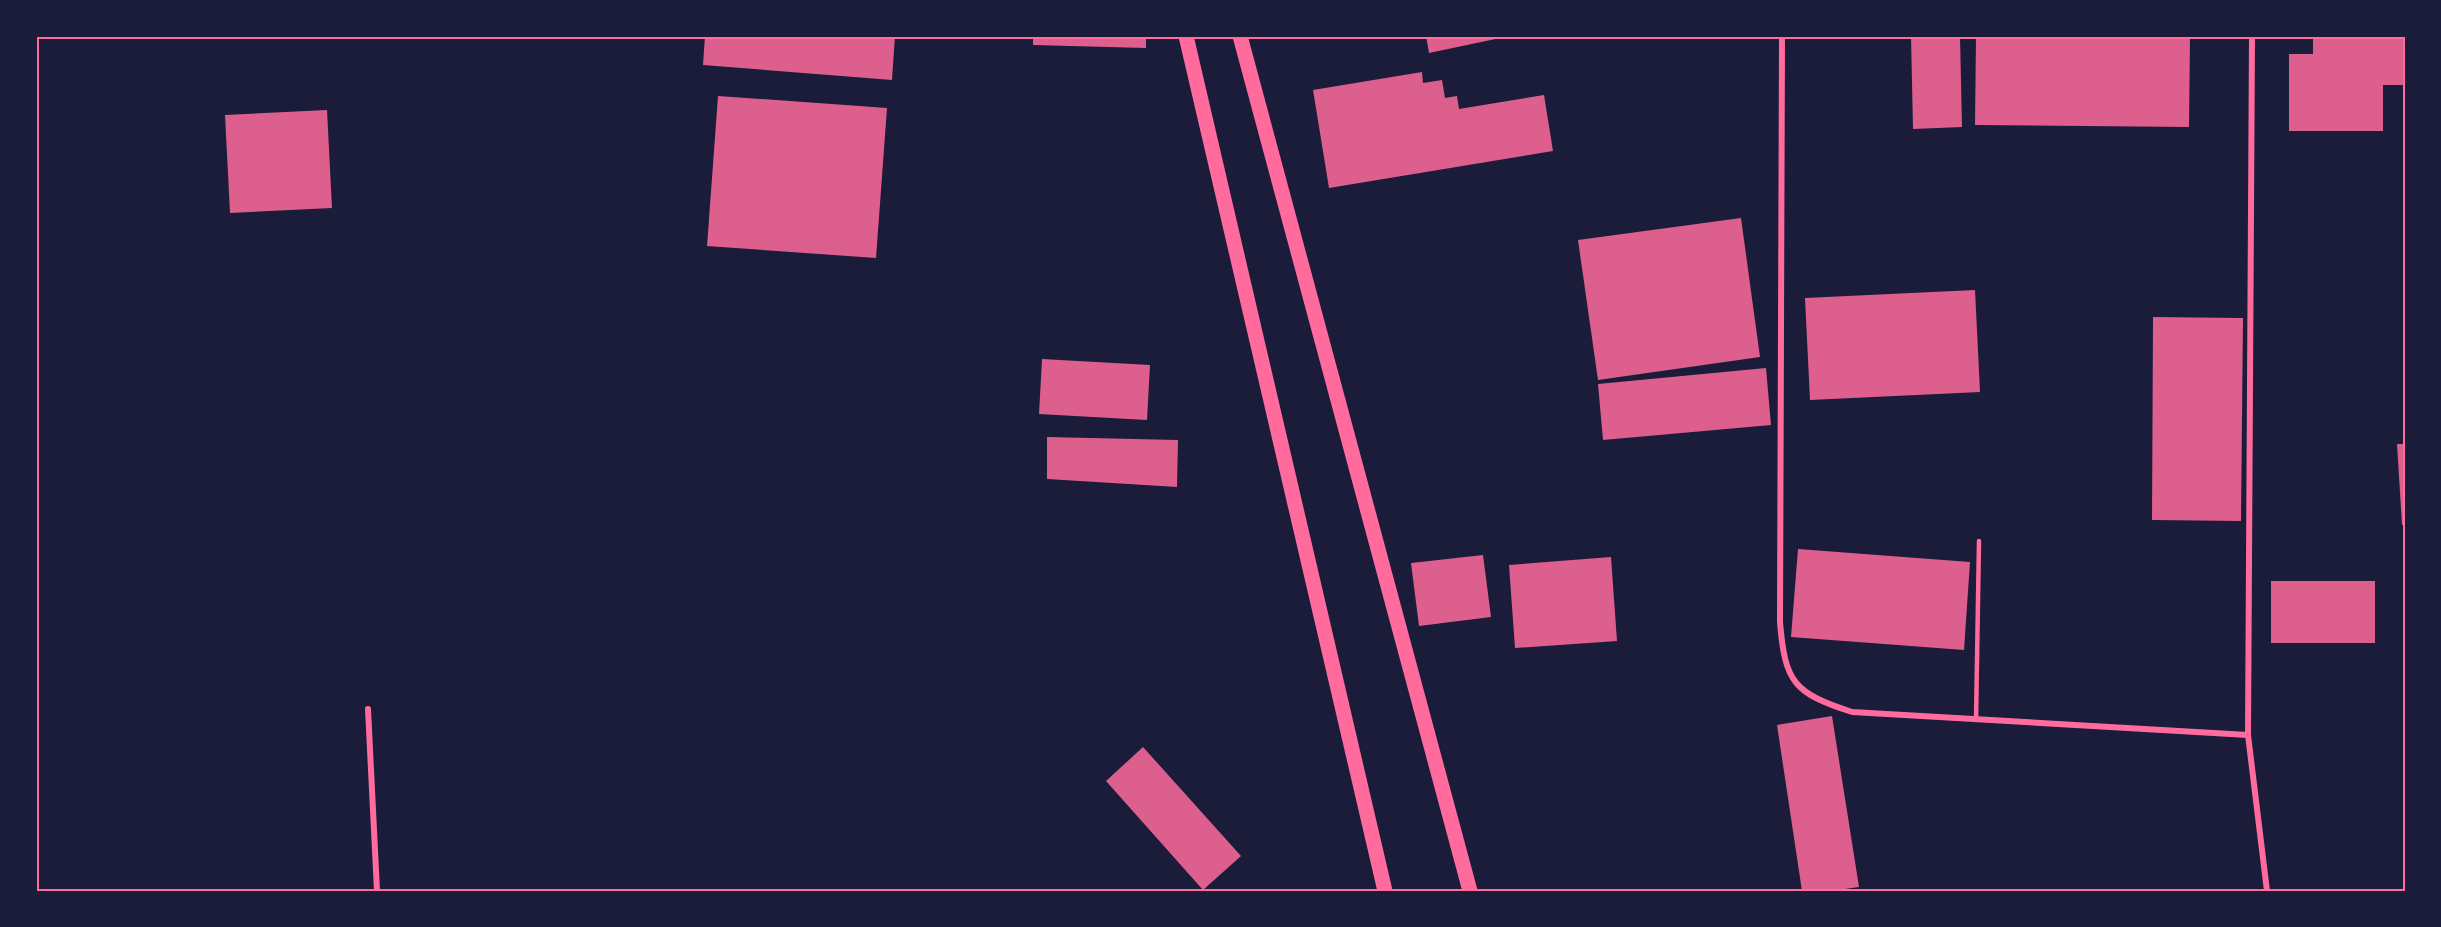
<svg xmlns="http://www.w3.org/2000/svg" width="2441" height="927" font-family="'Space Grotesk',sans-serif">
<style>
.building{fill:#dd5f8e}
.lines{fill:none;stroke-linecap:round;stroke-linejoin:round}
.service{stroke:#ff6b9d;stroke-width:4.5}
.minor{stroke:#ff6b9d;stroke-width:6}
.primary{stroke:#ff6b9d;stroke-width:15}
.neatline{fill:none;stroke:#ff6b9d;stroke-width:2}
</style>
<rect width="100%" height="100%" fill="#1b1b3a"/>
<path class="building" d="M 705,36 L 895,36 L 892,80 L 703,65 Z
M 1033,36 L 1146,36 L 1146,48 L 1033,45 Z
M 1426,36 L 1505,36 L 1505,37 L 1429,53 Z
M 1911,36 L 1960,36 L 1962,127 L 1913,129 Z
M 1976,36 L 2190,36 L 2189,127 L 1975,125 Z
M 2313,36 L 2403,36 L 2403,85 L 2383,85 L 2383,131 L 2289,131 L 2289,54 L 2313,54 Z
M 1422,72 L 1423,83 L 1442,80 L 1445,98 L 1457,96 L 1459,109 L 1544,95 L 1553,151 L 1329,188 L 1313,90 Z
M 718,96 L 887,108 L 876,258 L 707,246 Z
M 327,110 L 332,208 L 230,213 L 225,115 Z
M 1741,218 L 1760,357 L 1598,380 L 1578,240 Z
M 1975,290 L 1980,392 L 1810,400 L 1805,298 Z
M 2153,317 L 2243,318 L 2241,521 L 2152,520 Z
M 1042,359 L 1150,365 L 1147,420 L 1039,414 Z
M 1766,368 L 1771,425 L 1603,440 L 1598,384 Z
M 1047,437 L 1178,440 L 1177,487 L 1047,479 Z
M 2397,444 L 2405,444 L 2405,524 L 2402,525 Z
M 1798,549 L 1970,562 L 1964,650 L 1791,637 Z
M 1483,555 L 1491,617 L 1419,626 L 1411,563 Z
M 1611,557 L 1617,641 L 1515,648 L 1509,565 Z
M 2271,581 L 2375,581 L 2375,643 L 2271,643 Z
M 1832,716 L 1859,887 L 1831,891 L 1802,891 L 1777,725 Z
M 1143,747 L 1241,856 L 1203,890 L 1106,781 Z"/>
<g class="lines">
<path class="service" d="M 1976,720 L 1979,541"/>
<path class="minor" d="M 1782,36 L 1780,622 C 1785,683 1794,693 1852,712 L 2248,735 L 2267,891
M 368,709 L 377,891
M 2248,735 L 2252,36"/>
<path class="primary" d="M 1186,36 L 1385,891
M 1240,36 L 1470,891"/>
</g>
<rect width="2441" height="927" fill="none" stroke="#1b1b3a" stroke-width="75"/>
<rect x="38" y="38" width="2366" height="852" class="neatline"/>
</svg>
